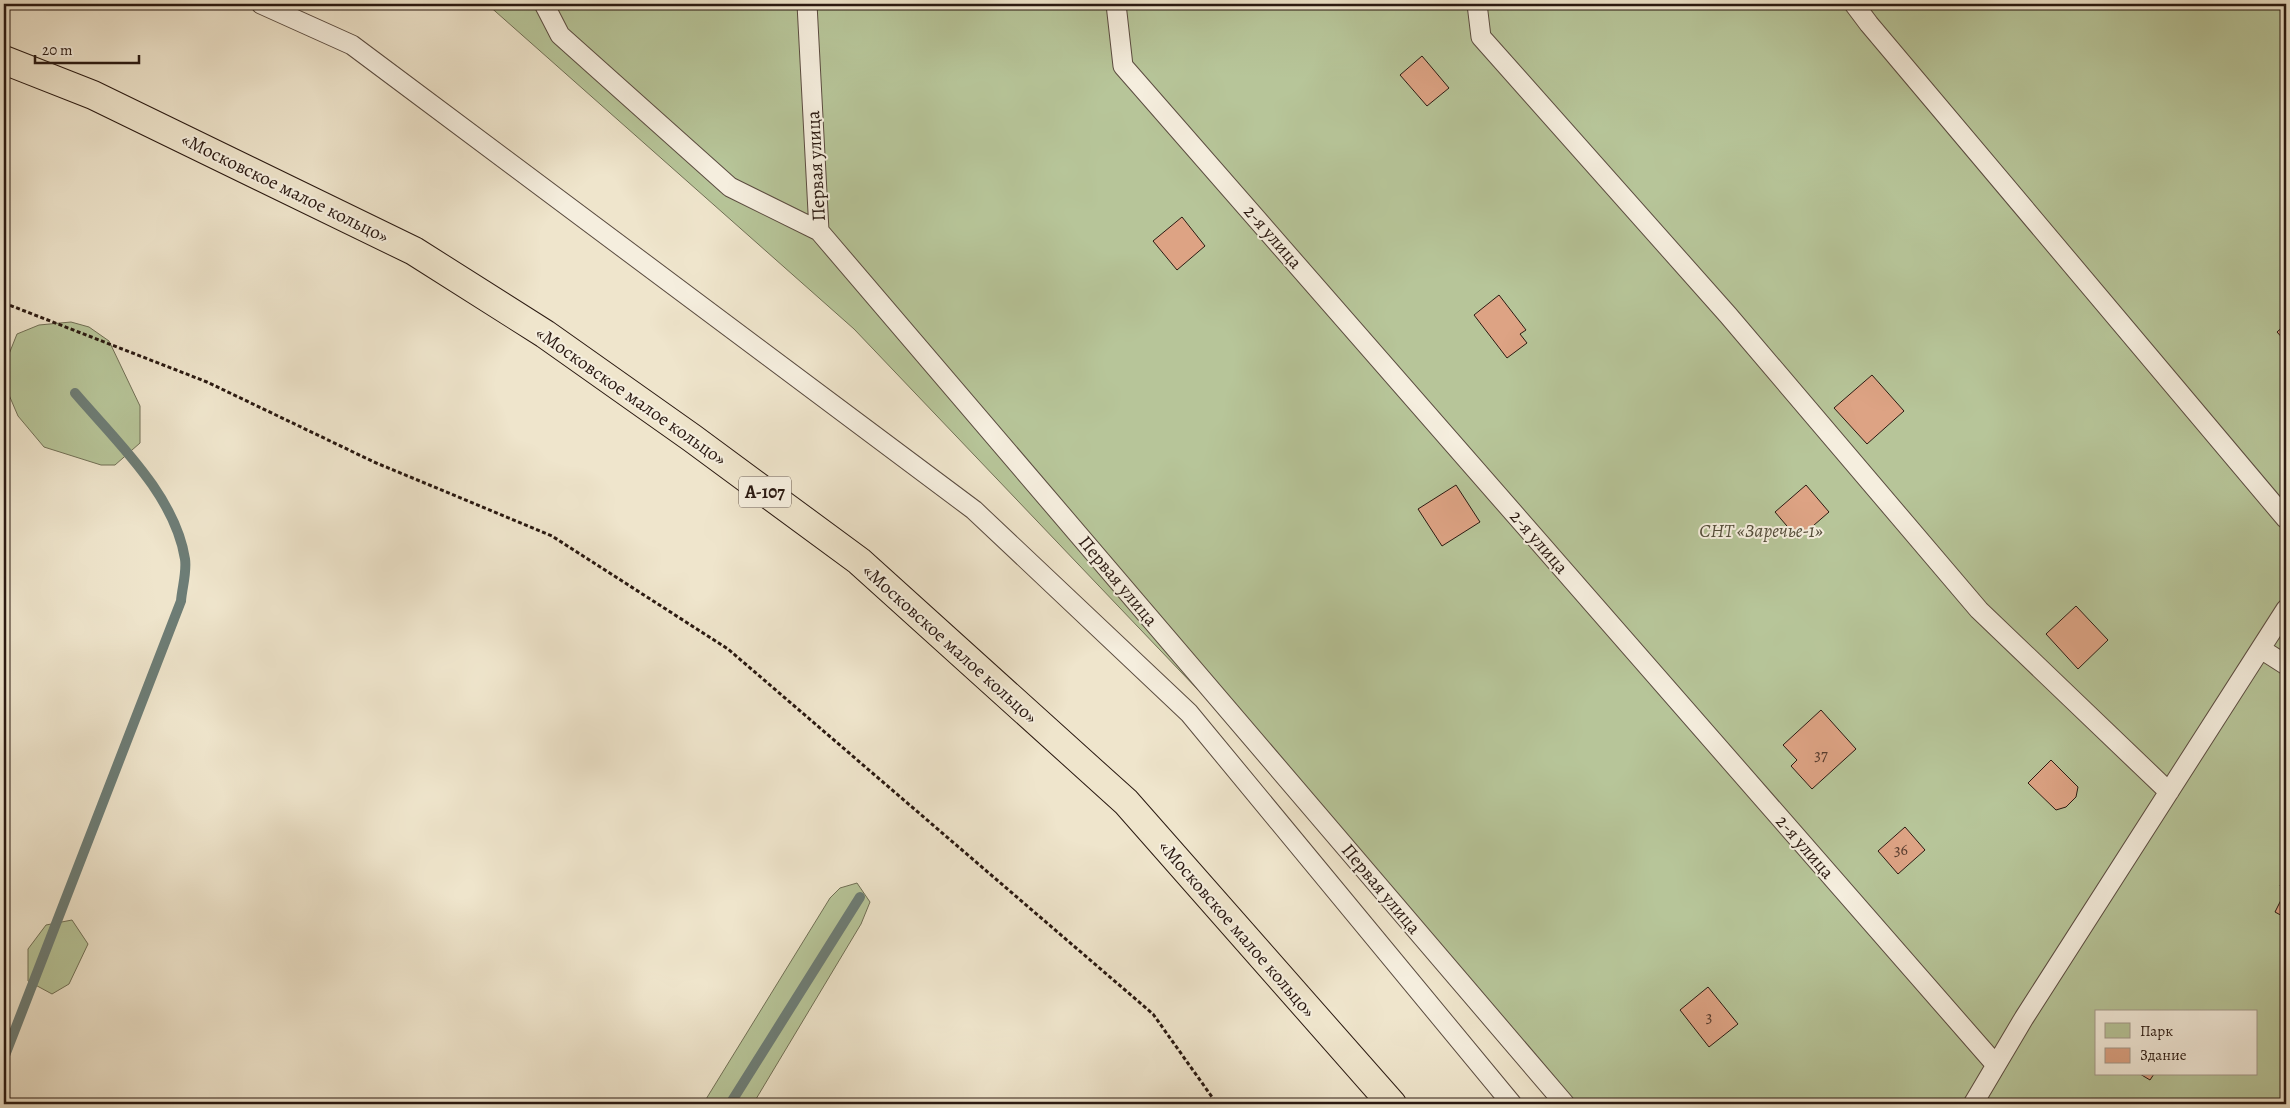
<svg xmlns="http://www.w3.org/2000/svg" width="2290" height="1108" font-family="Alegreya,serif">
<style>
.green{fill:#b7c599;stroke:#706f55;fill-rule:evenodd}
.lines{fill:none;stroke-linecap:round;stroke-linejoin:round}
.stream{stroke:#6d7d76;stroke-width:10}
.building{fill:#dda384;stroke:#2a1911}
.lane-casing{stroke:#5b4c40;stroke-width:21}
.highway-casing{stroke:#2a1911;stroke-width:30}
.path{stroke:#2a1911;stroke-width:3;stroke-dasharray:4 2.5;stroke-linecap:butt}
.lane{stroke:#f5eede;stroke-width:19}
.highway{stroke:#efe5cc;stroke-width:28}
.labels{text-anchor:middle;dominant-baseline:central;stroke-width:4;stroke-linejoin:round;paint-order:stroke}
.number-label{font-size:16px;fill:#573c2e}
.shield{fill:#f5eede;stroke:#67594e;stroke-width:1}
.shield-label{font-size:18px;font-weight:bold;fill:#2a1911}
.street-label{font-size:19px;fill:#2a1911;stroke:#f5eede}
.park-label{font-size:19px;font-style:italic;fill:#544d3a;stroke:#f5eede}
</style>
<rect width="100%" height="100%" fill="#efe5cc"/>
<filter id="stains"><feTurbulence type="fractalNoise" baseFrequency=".004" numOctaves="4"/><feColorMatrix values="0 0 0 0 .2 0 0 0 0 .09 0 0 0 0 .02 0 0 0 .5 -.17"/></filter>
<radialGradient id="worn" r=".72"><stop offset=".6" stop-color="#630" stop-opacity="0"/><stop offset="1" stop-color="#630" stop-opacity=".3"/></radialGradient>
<path class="green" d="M 487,4 L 2286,4 L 2286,1104 L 1561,1104 L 1262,757 L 854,329 ZM 2096,1012 L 2256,1012 L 2256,1074 L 2096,1074 Z
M 71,322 L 89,327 L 109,341 L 140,406 L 140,443 L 115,465 L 101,465 L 44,447 L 18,416 L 9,395 L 9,354 L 17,334 L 39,325 Z
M 857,883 L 870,902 L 861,924 L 753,1104 L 703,1104 L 830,898 L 840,888 Z
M 72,920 L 88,944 L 69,984 L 52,994 L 28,981 L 28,949 L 46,925 Z"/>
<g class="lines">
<path class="stream" d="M 4,1058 L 181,601 C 182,588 187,572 185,559 C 175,495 116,441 75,393
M 730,1104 L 860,897"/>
</g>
<path class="building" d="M 1422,56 L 1449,88 L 1427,106 L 1400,75 Z
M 1182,217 L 1205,246 L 1177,270 L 1153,241 Z
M 1499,295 L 1526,330 L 1520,334 L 1527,343 L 1507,358 L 1474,315 Z
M 2286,324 L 2286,342 L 2277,332 Z
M 1872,375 L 1904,411 L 1867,444 L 1834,408 Z
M 1456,485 L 1480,522 L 1442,546 L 1418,509 Z
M 1806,485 L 1829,512 L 1798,539 L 1775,512 Z
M 2076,606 L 2108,640 L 2078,669 L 2046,634 Z
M 1821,710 L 1856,749 L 1812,789 L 1791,766 L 1797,760 L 1783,745 Z
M 2051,760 L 2078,787 L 2076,797 L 2066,807 L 2056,810 L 2028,783 Z
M 1905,827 L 1925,850 L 1898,874 L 1878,851 Z
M 2286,875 L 2286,918 L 2275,912 L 2286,890 L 2280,886 Z
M 1708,987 L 1738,1024 L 1709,1047 L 1680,1010 Z
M 2140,1074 L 2154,1074 L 2150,1080 Z"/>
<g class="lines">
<defs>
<path id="lane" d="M 261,4 L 352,45 L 974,510 L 1189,713 L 1512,1104
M 544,4 L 560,35 L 730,187 L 819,231
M 807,4 L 819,231 L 1565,1104
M 1116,4 L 1123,66 L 1996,1065
M 1477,4 L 1481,37 L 1728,315 L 1979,610 L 2169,792
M 1854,4 L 1869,24 L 2286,519
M 2261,649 L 2286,665
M 1973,1104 L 2024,1018 L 2286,609"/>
<path id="highway" d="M 4,60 L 93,95 L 414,251 L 545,334 L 692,438 L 859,561 L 1126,802 L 1392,1104"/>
</defs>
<use href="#lane" class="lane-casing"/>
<use href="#highway" class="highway-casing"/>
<path class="path" d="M 4,303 L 207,382 L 374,462 L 552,536 L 728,649 L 1153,1014 L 1217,1104"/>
<use href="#lane" class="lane"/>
<use href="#highway" class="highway"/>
</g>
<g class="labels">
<g class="number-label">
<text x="1821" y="755">37</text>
<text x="1901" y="850">36</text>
<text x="1709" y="1017">3</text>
</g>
<rect class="shield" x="739" y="476.5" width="52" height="31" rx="4"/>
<g class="shield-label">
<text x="765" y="492">А-107</text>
</g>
<g class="street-label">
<text transform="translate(816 166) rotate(-93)">Первая улица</text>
<text transform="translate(285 188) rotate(26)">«Московское малое кольцо»</text>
<text transform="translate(1273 237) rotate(49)">2-я улица</text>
<text transform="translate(631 396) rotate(35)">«Московское малое кольцо»</text>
<text transform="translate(1539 542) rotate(49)">2-я улица</text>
<text transform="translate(1118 581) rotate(50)">Первая улица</text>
<text transform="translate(950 644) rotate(42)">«Московское малое кольцо»</text>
<text transform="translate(1805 847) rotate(49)">2-я улица</text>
<text transform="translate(1381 889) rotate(50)">Первая улица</text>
<text transform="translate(1237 929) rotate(49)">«Московское малое кольцо»</text>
</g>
<g class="park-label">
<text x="1761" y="531">СНТ «Заречье-1»</text>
</g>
</g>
<rect width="2290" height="1108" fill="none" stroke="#efe5cc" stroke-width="20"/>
<rect x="5" y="5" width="2280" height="1098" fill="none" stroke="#2a1911" stroke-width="2.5"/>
<rect x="10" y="10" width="2270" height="1088" fill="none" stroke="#2a1911"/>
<rect x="2095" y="1010" width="162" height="65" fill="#f5eede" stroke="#a4998c"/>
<rect x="2105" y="1023" width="25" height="15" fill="#b7c599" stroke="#a4998c"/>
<text x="2140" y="1036" font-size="15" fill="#2a1911">Парк</text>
<rect x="2105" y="1048" width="25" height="15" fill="#dda384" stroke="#a4998c"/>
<text x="2140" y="1060" font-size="15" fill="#2a1911">Здание</text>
<path d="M35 55v8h104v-8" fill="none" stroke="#2a1911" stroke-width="2.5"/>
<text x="42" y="55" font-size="15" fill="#2a1911" stroke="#f5eede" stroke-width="4" paint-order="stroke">20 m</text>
<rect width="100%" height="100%" filter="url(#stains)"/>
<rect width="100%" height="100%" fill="url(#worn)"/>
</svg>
